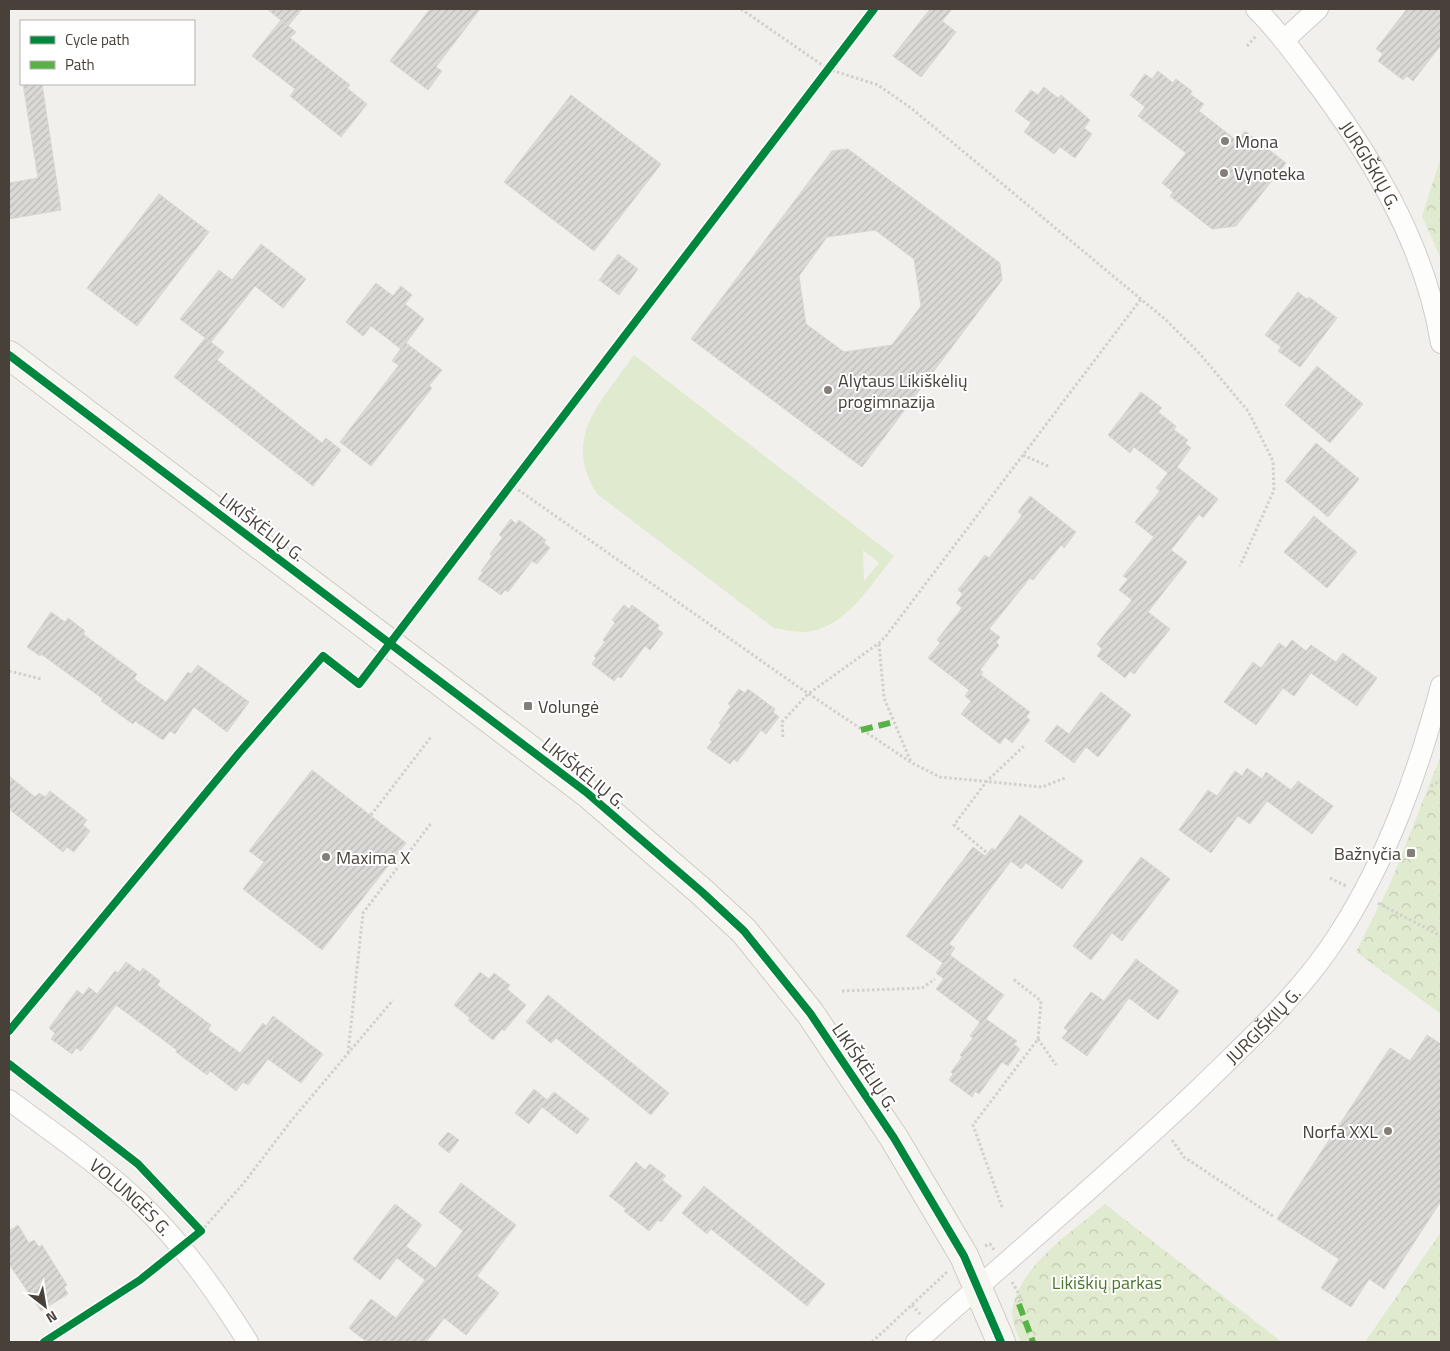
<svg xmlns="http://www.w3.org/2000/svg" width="1450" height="1351" font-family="'Titillium Web',sans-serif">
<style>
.forest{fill:url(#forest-crowns)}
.pitch{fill:#e0eace;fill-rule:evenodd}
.building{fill:url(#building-hatch);stroke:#dad7d2;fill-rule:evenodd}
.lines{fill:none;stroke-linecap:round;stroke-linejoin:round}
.street-casing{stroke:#d0ceca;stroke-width:22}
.secondary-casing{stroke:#d0cdc4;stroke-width:30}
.path{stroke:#d2d0cb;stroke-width:3;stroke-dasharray:2.5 2.5;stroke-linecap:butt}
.street{stroke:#fdfdfc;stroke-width:20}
.secondary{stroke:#f6f5f0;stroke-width:28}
.quiet{stroke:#57b346;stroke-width:6;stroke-dasharray:12 6;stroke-linecap:butt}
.cycleway-casing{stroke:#fff;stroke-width:11}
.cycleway{stroke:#00873e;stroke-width:8}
.poi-dot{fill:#847e78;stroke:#fff;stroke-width:2}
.labels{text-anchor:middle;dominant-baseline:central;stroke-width:4;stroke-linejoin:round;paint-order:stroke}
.poi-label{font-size:18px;fill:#484139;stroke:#fff;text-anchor:start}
.street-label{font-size:18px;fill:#484139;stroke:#fff}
.park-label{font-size:18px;fill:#4c762f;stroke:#fff}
</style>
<defs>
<pattern id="forest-crowns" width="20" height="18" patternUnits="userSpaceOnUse" patternTransform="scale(1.25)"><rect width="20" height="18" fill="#e0eace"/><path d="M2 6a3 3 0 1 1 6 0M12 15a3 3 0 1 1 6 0" fill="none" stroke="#c2cab2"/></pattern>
<pattern id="building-hatch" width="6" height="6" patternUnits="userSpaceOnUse" patternTransform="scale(1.25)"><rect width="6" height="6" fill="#dbd9d5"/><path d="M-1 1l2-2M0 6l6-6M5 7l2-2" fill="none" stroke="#bdbbb8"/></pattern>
</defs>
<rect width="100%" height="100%" fill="#f2f0ec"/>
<path class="forest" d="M 1441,157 L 1441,259 L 1422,216 Z
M 1441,755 L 1441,1014 L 1356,952 L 1391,882 Z
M 1105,1204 L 1282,1342 L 1021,1342 C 1016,1332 1010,1317 1013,1305 C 1025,1261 1072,1232 1105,1204 Z
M 1441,1232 L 1441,1342 L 1365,1342 Z"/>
<path class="pitch" d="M 634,355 L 894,556 C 871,584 843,633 801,632 C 792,632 783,629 774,628 L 597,494 C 561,437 602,401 634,355 ZM 863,550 L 879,563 L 864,581 L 864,580 Z"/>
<path class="building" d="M 267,9 L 302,9 L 288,26 Z
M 430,9 L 480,9 L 436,67 L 442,71 L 428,90 L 390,61 Z
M 930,9 L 952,9 L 942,21 L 956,32 L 921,77 L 893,56 Z
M 1407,9 L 1441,9 L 1441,45 L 1413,81 L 1407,76 L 1403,80 L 1378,61 L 1383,54 L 1376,49 Z
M 281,20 L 296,32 L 290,38 L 350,85 L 347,88 L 367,104 L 341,137 L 290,96 L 295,89 L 252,56 Z
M 1158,71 L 1173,83 L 1176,79 L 1192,91 L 1190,94 L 1204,104 L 1199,111 L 1237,141 L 1245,131 L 1286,163 L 1236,226 L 1212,229 L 1170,196 L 1173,192 L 1162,183 L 1186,153 L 1138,116 L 1145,107 L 1130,95 L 1145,74 L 1152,79 Z
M 23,84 L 42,84 L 61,210 L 9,219 L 9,183 L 38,178 Z
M 1044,87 L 1058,98 L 1061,95 L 1090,120 L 1084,128 L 1092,134 L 1075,158 L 1060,147 L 1054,154 L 1024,132 L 1031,123 L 1015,111 L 1031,90 L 1038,95 Z
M 571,95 L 661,164 L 594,251 L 504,182 Z
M 848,149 L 1000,263 L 1002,280 L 862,467 L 691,339 L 832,151 ZM 875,230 L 914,259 L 921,306 L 892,345 L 844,352 L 806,324 L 799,276 L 827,237 Z
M 159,194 L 209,232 L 137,326 L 87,288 Z
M 261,244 L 306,279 L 283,308 L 255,286 L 211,342 L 180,319 L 219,270 L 232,280 Z
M 618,254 L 638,269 L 619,295 L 599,280 Z
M 376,283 L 393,296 L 401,286 L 412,295 L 405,304 L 424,319 L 406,343 L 442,370 L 429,386 L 432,388 L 371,466 L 340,442 L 399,365 L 392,361 L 405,343 L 401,349 L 371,326 L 363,336 L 346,322 Z
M 1298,292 L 1307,299 L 1309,297 L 1337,318 L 1300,367 L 1278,351 L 1281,347 L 1265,335 Z
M 205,338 L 224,352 L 217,360 L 322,443 L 326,438 L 341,450 L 313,486 L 174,377 Z
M 1317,366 L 1363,404 L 1330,443 L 1285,405 Z
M 1141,392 L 1162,408 L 1158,412 L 1176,426 L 1174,430 L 1188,440 L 1185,443 L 1191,448 L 1177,467 L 1218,499 L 1203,518 L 1199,514 L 1171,550 L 1187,562 L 1148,612 L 1170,629 L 1134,674 L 1130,671 L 1125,678 L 1097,656 L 1102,649 L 1097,644 L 1132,600 L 1119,590 L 1128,579 L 1123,576 L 1154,537 L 1135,522 L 1160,491 L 1156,488 L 1168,473 L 1134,447 L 1130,453 L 1108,435 Z
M 1316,443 L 1359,479 L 1328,517 L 1285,481 Z
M 1030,496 L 1076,532 L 1064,548 L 1061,545 L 1033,580 L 1030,578 L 989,629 L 1000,637 L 996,642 L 999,645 L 980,670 L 983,672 L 981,675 L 1030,712 L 1026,717 L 1030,720 L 1012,743 L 1005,737 L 1000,744 L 961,714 L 971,701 L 965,696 L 969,690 L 928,658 L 940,643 L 937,640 L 962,608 L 956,603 L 963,594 L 958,590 L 985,555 L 989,558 L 1022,515 L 1018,512 Z
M 1314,516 L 1357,552 L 1327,588 L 1284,552 Z
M 511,519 L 516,524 L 519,520 L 546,540 L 544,543 L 550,548 L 537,564 L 532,561 L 508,592 L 505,590 L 501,595 L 478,579 L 483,572 L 481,571 L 492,556 L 490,554 L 503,537 L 499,535 Z
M 624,605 L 629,609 L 632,605 L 659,625 L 657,629 L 663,633 L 650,650 L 645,646 L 621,678 L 618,676 L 614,681 L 592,664 L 596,658 L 594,656 L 605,642 L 603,640 L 615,623 L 612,620 Z
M 51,612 L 65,622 L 68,618 L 85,631 L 83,634 L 137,674 L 134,679 L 166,702 L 188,672 L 191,674 L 198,665 L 249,702 L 227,732 L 194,707 L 175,734 L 170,731 L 163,740 L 135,721 L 133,724 L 101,701 L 103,699 L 41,654 L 40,656 L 27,647 Z
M 1292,640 L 1306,651 L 1311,645 L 1336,662 L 1343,653 L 1377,678 L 1357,706 L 1311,673 L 1294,696 L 1283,688 L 1256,725 L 1224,702 L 1253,662 L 1261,668 L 1279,643 L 1286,648 Z
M 739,689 L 745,693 L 748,689 L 775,709 L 773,712 L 779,717 L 766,734 L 761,730 L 737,762 L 734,759 L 730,764 L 707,748 L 712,742 L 710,740 L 721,725 L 719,723 L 731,706 L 728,704 Z
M 1101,692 L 1131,715 L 1098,757 L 1086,747 L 1074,763 L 1045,741 L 1057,725 L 1069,734 Z
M 1247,768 L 1262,779 L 1266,772 L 1291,790 L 1298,781 L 1333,806 L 1312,834 L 1267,801 L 1250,824 L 1238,816 L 1211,853 L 1179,830 L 1208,790 L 1217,796 L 1235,771 L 1242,776 Z
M 312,770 L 406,843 L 322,950 L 243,889 L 264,862 L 249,851 Z
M 9,776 L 35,797 L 39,793 L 45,797 L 50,791 L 87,820 L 83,825 L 90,831 L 74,852 L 67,847 L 63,852 L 9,809 Z
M 1020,815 L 1083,861 L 1062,889 L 1026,863 L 1021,869 L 1011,861 L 949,944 L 955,948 L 950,955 L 1004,995 L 986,1019 L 1017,1041 L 1014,1044 L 1020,1049 L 1008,1066 L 1002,1062 L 979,1094 L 975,1091 L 972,1097 L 949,1080 L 953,1074 L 951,1072 L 962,1057 L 960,1055 L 973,1038 L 970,1036 L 980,1022 L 936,989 L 944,979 L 936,973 L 943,963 L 906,936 L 973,847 L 985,856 L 992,848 L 995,850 Z
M 1141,857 L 1170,879 L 1122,941 L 1112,933 L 1091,960 L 1073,946 Z
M 1136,959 L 1179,991 L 1158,1020 L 1129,998 L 1087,1056 L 1062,1038 L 1068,1031 L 1064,1028 L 1091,992 L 1104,1001 Z
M 126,962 L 140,972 L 143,968 L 160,981 L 157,985 L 211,1025 L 208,1030 L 240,1053 L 263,1023 L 266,1026 L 273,1016 L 323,1054 L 301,1083 L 268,1059 L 248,1085 L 243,1082 L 236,1091 L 210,1071 L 207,1075 L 176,1052 L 177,1050 L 116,1005 L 81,1051 L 76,1048 L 72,1054 L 51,1039 L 55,1033 L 49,1028 L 77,990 L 83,995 L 89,987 L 97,994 L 115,971 L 118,973 Z
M 480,972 L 489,979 L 494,973 L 510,985 L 507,989 L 526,1005 L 504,1031 L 502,1029 L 493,1040 L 468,1020 L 470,1018 L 454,1005 Z
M 548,995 L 669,1093 L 651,1115 L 556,1038 L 551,1043 L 526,1022 Z
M 1427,1035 L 1441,1044 L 1441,1201 L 1384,1289 L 1369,1279 L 1351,1307 L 1321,1288 L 1339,1259 L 1277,1219 L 1390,1048 L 1410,1061 Z
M 534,1089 L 547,1100 L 554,1092 L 589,1119 L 577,1134 L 542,1107 L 529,1124 L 515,1113 Z
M 448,1132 L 459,1140 L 449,1153 L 438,1144 Z
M 636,1162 L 645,1170 L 650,1164 L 666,1176 L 662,1180 L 682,1196 L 661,1222 L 658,1220 L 649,1231 L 624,1211 L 626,1209 L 609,1196 Z
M 461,1183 L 516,1225 L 477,1276 L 499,1293 L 466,1335 L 444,1318 L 426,1342 L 367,1342 L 349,1328 L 371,1299 L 396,1318 L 425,1280 L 397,1258 L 380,1280 L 353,1259 L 395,1204 L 422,1225 L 406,1246 L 435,1268 L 463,1231 L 439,1212 Z
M 704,1186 L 825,1284 L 807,1306 L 711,1229 L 707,1234 L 682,1213 Z
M 18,1225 L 29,1243 L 34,1240 L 39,1247 L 42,1245 L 67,1285 L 64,1287 L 68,1294 L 41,1311 L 9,1264 L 9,1231 Z"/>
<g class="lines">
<defs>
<g id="street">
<path id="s1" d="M 1256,9 C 1276,28 1292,51 1309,73 C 1369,152 1425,243 1441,343"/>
<path d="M 1284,40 L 1318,9"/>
<path id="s2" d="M 9,1100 C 53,1133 101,1165 141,1204 C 183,1244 217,1293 248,1342"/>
<path id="s3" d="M 916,1342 C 1011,1257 1109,1175 1202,1086 C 1251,1038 1303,991 1340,932 C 1388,857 1418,772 1441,686"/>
</g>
<path id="secondary" d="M 9,355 L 586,792 L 702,892 L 744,931 L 810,1013 L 894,1138 L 964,1256 L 1001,1342"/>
</defs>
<use href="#street" class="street-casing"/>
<use href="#secondary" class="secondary-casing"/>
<path class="path" d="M 741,9 L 828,69 L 878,85 L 911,108 L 1166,320 L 1200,354 L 1248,411 L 1273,461 L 1274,490 L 1240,566
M 1247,46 L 1257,35
M 1023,455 L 1050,467
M 510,484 L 800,688 L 912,763 L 940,777 L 1042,787 L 1065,778
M 879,644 L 884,698 L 911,762
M 9,671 L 41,679
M 783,737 L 782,722 L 808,694 L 879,643 L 886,636 L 1141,299
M 1431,786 L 1441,780
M 371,815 L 431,737
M 986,852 L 954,825 L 986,782 L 1024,746
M 1330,878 L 1346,886
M 1378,903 L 1441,936
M 842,991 L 922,988 L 935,979
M 1038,1039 L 1056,1065
M 348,1053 L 363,913 L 432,822
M 1172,1140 L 1184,1157 L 1273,1216
M 1002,1207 L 973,1125 L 1038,1039 L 1041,1001 L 1012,978
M 201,1231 L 243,1184 L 291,1121 L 393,1000
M 985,1246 L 990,1244 L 994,1250
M 1012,1282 L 1020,1296 L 1019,1304
M 912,1305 L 920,1314
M 1015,1323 L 1024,1320
M 872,1342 L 947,1272"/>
<use href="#street" class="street"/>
<use href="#secondary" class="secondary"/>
<path class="quiet" d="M 861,730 L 894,722
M 1019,1304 L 1033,1342"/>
<defs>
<path id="cycleway" d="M 9,355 L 586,792 L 702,892 L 744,931 L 810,1013 L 894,1138 L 964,1256 L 1001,1342
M 9,1031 L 239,753 L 323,656 L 359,684 L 874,9
M 9,1064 L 138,1164 L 201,1231 L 140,1280 L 44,1342"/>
</defs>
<use href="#cycleway" class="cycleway-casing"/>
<use href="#cycleway" class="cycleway"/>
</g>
<g class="poi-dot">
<circle cx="1225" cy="141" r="5"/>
<circle cx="1224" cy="173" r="5"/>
<circle cx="828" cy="390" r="5"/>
<rect x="523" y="701" width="10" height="10" rx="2.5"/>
<rect x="1406" y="848" width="10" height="10" rx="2.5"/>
<circle cx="326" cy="857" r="5"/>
<circle cx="1388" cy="1131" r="5"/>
</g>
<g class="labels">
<g class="poi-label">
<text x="1235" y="141">Mona</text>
<text x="1234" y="173">Vynoteka</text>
<text x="838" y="380">Alytaus Likiškėlių<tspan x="838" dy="21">progimnazija</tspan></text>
<text x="538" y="706">Volungė</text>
<text x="1401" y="853" text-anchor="end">Bažnyčia</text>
<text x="336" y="857">Maxima X</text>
<text x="1378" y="1131" text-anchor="end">Norfa XXL</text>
</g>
<g class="street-label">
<text stroke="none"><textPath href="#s1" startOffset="194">JURGIŠKIŲ G.</textPath></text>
<text transform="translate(262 527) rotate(37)">LIKIŠKĖLIŲ G.</text>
<text transform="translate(584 773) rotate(39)">LIKIŠKĖLIŲ G.</text>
<text stroke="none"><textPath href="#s3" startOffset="470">JURGIŠKIŲ G.</textPath></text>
<text transform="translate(865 1067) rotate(56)">LIKIŠKĖLIŲ G.</text>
<text stroke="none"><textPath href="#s2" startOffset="156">VOLUNGĖS G.</textPath></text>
</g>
<g class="park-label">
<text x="1107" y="1282">Likiškių parkas</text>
</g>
</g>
<rect width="1450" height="1351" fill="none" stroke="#484139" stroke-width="20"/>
<rect x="20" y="20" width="175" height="65" fill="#ffffff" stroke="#b6b3b0"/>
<rect x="30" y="36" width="25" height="8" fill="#00873e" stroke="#b6b3b0"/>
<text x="65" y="45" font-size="15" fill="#484139">Cycle path</text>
<rect x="30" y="61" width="25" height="8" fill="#57b346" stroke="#b6b3b0"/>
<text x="65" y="70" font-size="15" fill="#484139">Path</text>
<g transform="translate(45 1306) rotate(149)" stroke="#ffffff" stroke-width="4" paint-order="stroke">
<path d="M0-4L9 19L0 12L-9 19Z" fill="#484139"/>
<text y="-8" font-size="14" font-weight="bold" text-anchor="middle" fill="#484139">N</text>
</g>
</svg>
